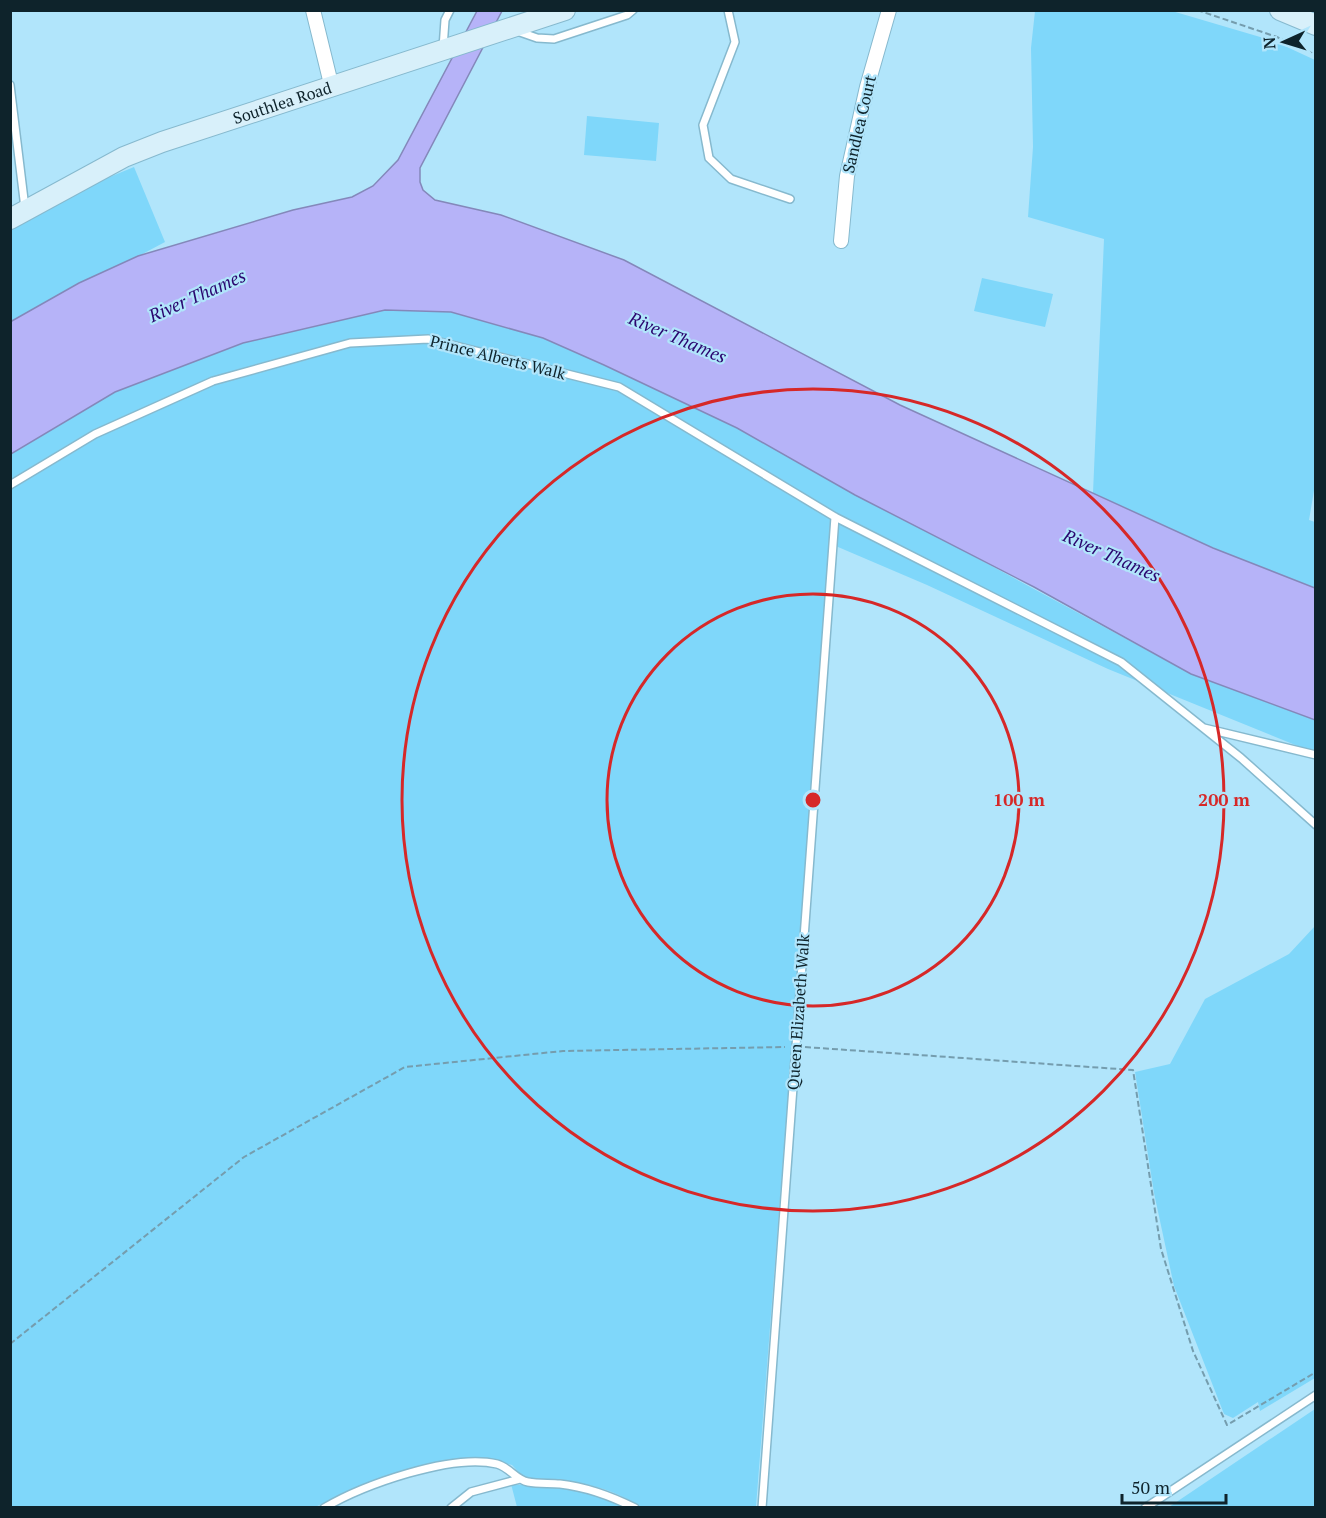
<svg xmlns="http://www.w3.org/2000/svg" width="1326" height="1518" font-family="'PT Serif',serif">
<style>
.green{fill:#7fd7fa}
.water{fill:#b6b3f8;stroke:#8488ba;stroke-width:1.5}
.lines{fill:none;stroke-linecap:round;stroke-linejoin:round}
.service-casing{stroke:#86b9ce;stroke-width:10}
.minor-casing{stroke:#86b9ce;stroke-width:16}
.secondary-casing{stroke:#86b9ce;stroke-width:22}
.path{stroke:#759dae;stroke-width:2;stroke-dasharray:6 3;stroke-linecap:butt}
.service{stroke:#fff;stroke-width:7}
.minor{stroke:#fff;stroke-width:14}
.secondary{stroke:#d8f0fa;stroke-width:20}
.ring{fill:none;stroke:#d62828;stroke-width:3}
.labels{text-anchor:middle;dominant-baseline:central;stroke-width:4.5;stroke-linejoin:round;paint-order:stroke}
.street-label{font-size:16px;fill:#0e232b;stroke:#b1e5fb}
.water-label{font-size:18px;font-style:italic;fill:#2a066f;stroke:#b1e5fb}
.centre{fill:#d62828;stroke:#b1e5fb;stroke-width:3}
.ring-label{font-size:18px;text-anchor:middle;font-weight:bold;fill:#d62828;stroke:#b1e5fb;stroke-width:4.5;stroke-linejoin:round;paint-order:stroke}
</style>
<rect width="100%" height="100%" fill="#b1e5fb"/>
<path class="green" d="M 1035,11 L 1172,11 L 1274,41 L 1315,60 L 1316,479 L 1309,520 L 1315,522 L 1315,588 L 1213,548 L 1093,493 L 1104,239 L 1028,217 L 1033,147 L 1031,48 Z
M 587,116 L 659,123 L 656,161 L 584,155 Z
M 134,167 L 165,242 L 11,324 L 10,218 Z
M 982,278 L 1053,294 L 1045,327 L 974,311 Z
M 385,310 L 451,312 L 543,338 L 604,365 L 737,428 L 1191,674 L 1315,720 L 1315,753 L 1108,669 L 927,585 L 831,544 L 756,1507 L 641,1507 C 599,1480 569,1483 523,1477 L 512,1465 L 491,1460 L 433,1465 L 371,1482 L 315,1507 L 11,1507 L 10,454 L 115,392 L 243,343 Z
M 1315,926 L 1315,1378 L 1260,1411 L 1258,1402 L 1233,1418 L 1224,1414 L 1174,1286 L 1154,1193 L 1135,1072 L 1170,1064 L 1205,999 L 1289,954 Z
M 1315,1409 L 1315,1507 L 1169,1507 Z
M 511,1484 L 577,1490 L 626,1507 L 517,1507 Z"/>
<path class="water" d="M 477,11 L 502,11 L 420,168 L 420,182 L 423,190 L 435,200 L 501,215 L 624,260 L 900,405 L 1213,548 L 1315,588 L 1315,720 L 1191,674 L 1034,587 L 855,495 L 737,428 L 604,365 L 543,338 L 451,312 L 385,310 L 243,343 L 115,392 L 11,454 L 10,322 L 79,283 L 138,256 L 293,210 L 352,197 L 373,186 L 398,160 Z"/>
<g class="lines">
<defs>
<path id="service" d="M 728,10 L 735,42 L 703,125 L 709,158 L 731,179 L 790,199
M 517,31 L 537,38 L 554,39 L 627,15 L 633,10
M 443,48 L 445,20 L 450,10
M 10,85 L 25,208
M 10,485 L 95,434 L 213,381 L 350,343 L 428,339 L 619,387 L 835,517 L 1121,662 L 1241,758 L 1316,825
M 1204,728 L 1316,755
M 324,1508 C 363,1485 452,1453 497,1464 C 509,1467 516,1480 528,1482 C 538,1484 550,1483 560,1484 C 587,1487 611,1496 635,1508
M 451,1508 L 471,1492 L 520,1479
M 762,1508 L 835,517
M 1145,1508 L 1316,1395"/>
<path id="minor" d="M 313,10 L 332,88
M 841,241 L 847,176 L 867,87 L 889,10"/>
<g id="secondary">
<path d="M 1280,10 L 1316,25"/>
<path id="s1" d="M 10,219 L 124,157 L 162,142 L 565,10"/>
</g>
</defs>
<use href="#service" class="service-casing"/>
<use href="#minor" class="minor-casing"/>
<use href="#secondary" class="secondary-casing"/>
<path class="path" d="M 1197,10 L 1277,37 L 1316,55
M 1316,559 L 1316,564
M 805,1047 L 1133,1070 L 1161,1249 L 1193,1351 L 1227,1425 L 1316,1372
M 10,1344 L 244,1157 L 405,1067 L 563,1051 L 785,1047"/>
<use href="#service" class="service"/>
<use href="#minor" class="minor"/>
<use href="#secondary" class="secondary"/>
</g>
<g class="ring">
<circle cx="813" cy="800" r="206"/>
<circle cx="813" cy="800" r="411"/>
</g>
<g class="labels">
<g class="street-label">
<text stroke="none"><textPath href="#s1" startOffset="297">Southlea Road</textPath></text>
<text transform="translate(859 124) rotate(-77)">Sandlea Court</text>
<text transform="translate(498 357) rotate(14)">Prince Alberts Walk</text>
<text transform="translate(798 1012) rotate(-86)">Queen Elizabeth Walk</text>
</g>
<g class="water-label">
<text transform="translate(197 295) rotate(-24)">River Thames</text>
<text transform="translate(678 337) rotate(23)">River Thames</text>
<text transform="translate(1112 555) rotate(24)">River Thames</text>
</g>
</g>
<circle cx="813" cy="800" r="9" class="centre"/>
<g class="ring-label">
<text x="1019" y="806">100 m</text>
<text x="1224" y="806">200 m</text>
</g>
<rect width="1326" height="1518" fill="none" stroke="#0e232b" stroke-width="24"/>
<g transform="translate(1284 42) rotate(266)" stroke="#b1e5fb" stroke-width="4.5" paint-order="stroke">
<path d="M0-4.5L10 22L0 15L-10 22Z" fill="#0e232b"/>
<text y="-9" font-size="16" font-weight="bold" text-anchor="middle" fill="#0e232b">N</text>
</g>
<path d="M1122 1494v9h104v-9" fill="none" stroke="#0e232b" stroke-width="3"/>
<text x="1131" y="1494" font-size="18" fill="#0e232b" stroke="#b1e5fb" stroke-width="4.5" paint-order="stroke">50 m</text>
</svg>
